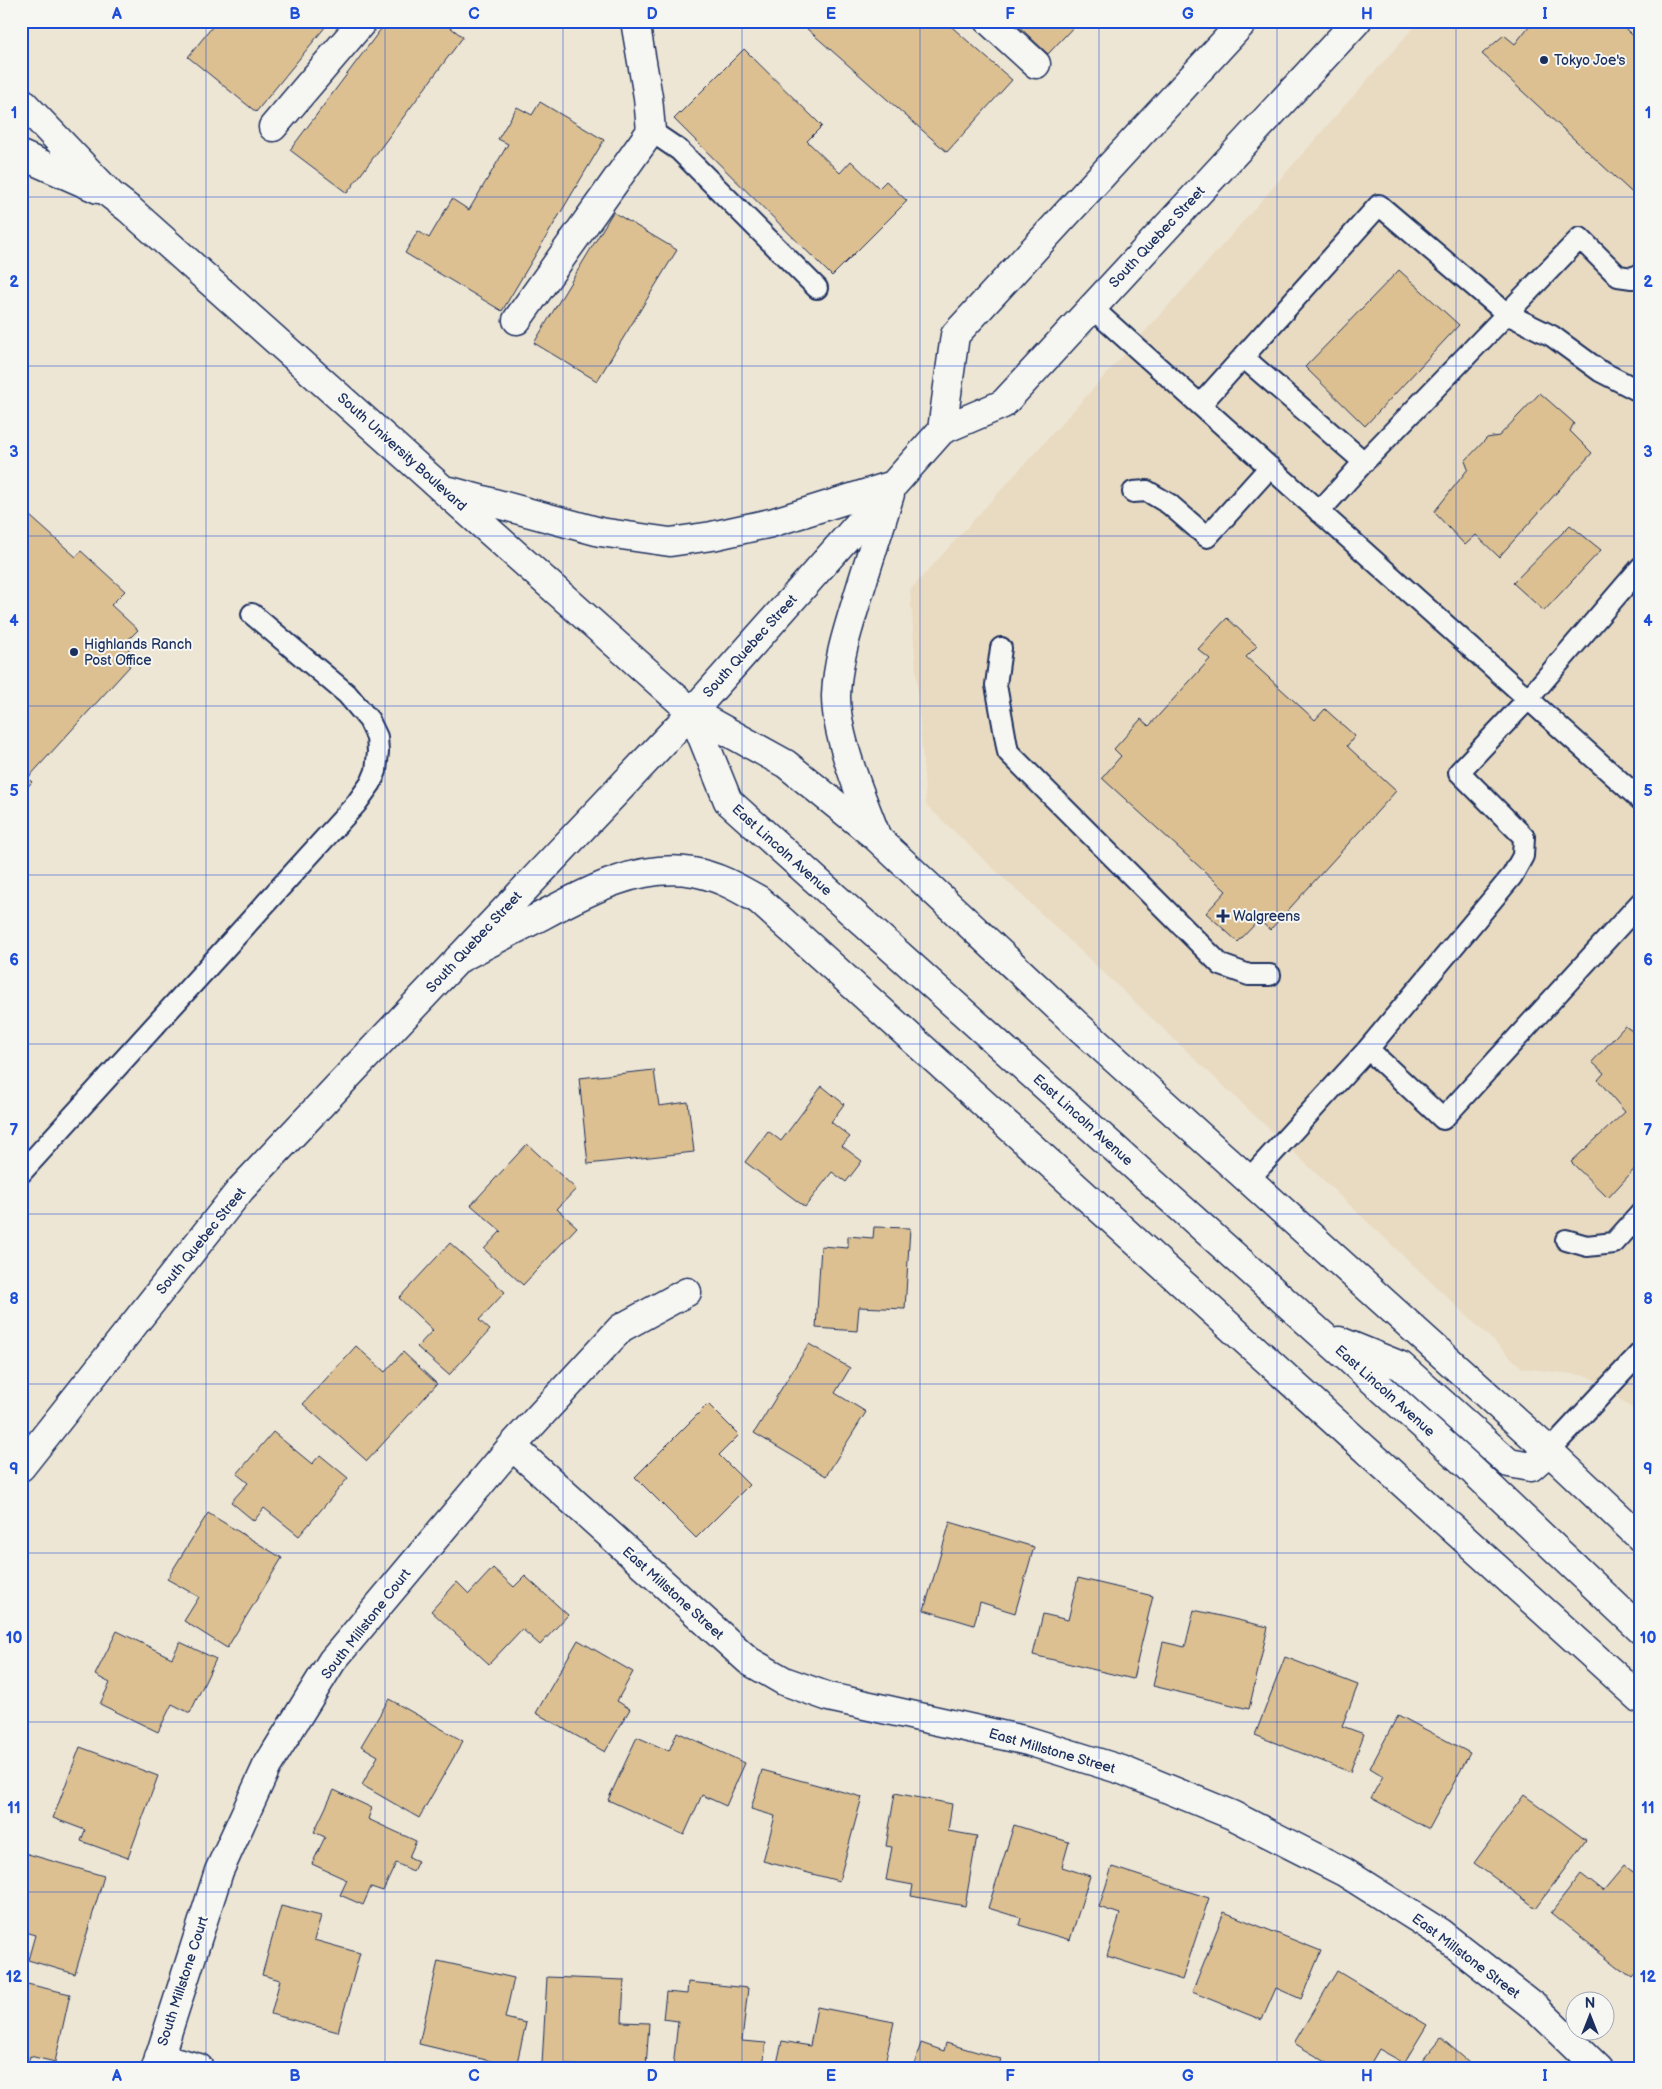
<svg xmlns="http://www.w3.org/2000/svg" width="1662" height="2089" font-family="'Balsamiq Sans',sans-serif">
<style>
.built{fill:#e9dbc1}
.building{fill:#dcc091;stroke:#1b2f5e}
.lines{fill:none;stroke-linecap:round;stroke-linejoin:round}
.lane-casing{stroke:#1b2f5e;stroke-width:24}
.street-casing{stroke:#1b2f5e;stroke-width:31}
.secondary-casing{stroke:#1b2f5e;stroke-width:31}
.primary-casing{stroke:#1b2f5e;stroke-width:31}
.lane{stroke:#f6f6f2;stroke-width:20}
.street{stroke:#f6f6f2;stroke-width:28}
.secondary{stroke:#f6f6f2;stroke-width:28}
.primary{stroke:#f6f6f2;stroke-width:28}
.grid{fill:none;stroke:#1d4ed8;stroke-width:1;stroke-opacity:0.55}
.poi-dot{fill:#1b2f5e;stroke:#f6f6f2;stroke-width:2}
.labels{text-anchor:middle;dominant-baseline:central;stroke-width:4;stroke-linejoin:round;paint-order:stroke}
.poi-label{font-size:14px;fill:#1b2f5e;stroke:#f6f6f2;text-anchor:start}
.street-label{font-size:14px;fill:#1b2f5e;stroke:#f6f6f2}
.neatline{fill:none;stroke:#1d4ed8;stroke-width:2}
.grid-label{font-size:16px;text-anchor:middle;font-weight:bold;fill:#1d4ed8}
</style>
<rect width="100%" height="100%" fill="#eee6d5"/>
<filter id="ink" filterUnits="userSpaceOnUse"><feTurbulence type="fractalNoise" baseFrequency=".02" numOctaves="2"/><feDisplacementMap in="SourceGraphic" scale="10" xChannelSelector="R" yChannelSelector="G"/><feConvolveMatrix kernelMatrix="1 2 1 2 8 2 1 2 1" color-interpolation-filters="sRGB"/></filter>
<g filter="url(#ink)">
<path class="built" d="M 1419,21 L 1641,21 L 1641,1415 L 1588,1376 L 1522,1368 L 926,805 L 910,590 L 1188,284 Z"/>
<path class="building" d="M 217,21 L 330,21 L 256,112 L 188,57 Z
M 387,21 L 442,21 L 463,37 L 347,193 L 290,150 Z
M 812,21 L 945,21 L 1012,80 L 947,152 L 806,28 Z
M 1013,21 L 1079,21 L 1048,54 Z
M 1533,21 L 1617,21 L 1641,43 L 1641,201 L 1482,54 L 1504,35 L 1515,44 Z
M 744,49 L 822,126 L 807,141 L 840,173 L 851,161 L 879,188 L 886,181 L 907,201 L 832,276 L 674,119 Z
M 540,102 L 604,140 L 502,311 L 405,253 L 418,231 L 429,238 L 452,199 L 469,210 L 508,144 L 498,139 L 517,107 L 532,115 Z
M 613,212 L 677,250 L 597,381 L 534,343 Z
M 1399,270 L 1459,325 L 1365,426 L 1305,367 Z
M 1540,393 L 1574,423 L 1570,431 L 1592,453 L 1499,557 L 1476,535 L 1465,545 L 1434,512 L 1468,469 L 1465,461 L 1487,438 L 1499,436 Z
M 21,508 L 76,557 L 81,551 L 125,591 L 111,605 L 138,630 L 127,641 L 132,646 L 121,658 L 130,666 L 28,778 L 32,782 L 21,794 Z
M 1570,525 L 1601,550 L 1544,611 L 1513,583 Z
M 1227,618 L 1257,646 L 1246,657 L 1315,720 L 1325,709 L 1355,736 L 1347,746 L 1396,791 L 1270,930 L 1259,920 L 1238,942 L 1206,913 L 1226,891 L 1102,778 L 1121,756 L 1114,749 L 1141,719 L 1149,726 L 1210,659 L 1198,649 Z
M 1625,1026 L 1635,1033 L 1641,1026 L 1641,1162 L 1608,1198 L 1571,1162 L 1625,1112 L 1598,1080 L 1604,1073 L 1592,1062 Z
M 654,1070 L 659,1106 L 688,1102 L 694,1152 L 588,1164 L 579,1078 Z
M 822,1086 L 844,1104 L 831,1122 L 850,1137 L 842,1146 L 862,1161 L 846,1182 L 832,1172 L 805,1207 L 745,1162 L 768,1131 L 781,1141 Z
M 527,1144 L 576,1189 L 557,1209 L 577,1227 L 523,1285 L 484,1249 L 501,1231 L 471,1205 Z
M 874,1227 L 910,1228 L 905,1309 L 859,1307 L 857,1331 L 816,1328 L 821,1246 L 848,1248 L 848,1236 L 873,1238 Z
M 450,1243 L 505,1292 L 479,1320 L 490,1330 L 449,1375 L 417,1347 L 433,1330 L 399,1298 Z
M 809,1344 L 850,1368 L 835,1393 L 866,1412 L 826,1476 L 754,1433 Z
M 356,1346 L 385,1372 L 403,1352 L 437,1384 L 367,1461 L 303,1404 Z
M 708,1404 L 739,1435 L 719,1455 L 749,1485 L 696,1538 L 635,1477 Z
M 273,1432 L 312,1464 L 320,1455 L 348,1478 L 299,1536 L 264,1508 L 254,1521 L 231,1502 L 248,1483 L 237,1474 Z
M 208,1513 L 282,1558 L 227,1648 L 184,1621 L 199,1597 L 167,1579 Z
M 950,1522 L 1034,1547 L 1015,1613 L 980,1602 L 974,1625 L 924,1610 Z
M 493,1568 L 514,1587 L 525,1576 L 568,1615 L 540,1645 L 522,1629 L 489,1664 L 431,1611 L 457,1582 L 469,1594 Z
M 1078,1578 L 1153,1596 L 1133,1679 L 1033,1655 L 1043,1614 L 1068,1620 Z
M 1194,1610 L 1268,1627 L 1249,1709 L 1153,1686 L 1163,1642 L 1185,1647 Z
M 117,1631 L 172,1658 L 180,1642 L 216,1659 L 190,1713 L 172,1704 L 158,1732 L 100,1704 L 110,1683 L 95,1675 Z
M 578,1640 L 633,1672 L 617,1701 L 630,1709 L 605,1752 L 536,1713 Z
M 1285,1657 L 1358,1685 L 1342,1726 L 1364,1734 L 1350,1772 L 1255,1735 Z
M 389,1699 L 463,1741 L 419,1818 L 362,1785 L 378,1756 L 361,1746 Z
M 1398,1715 L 1470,1753 L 1429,1829 L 1371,1798 L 1383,1776 L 1370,1768 Z
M 677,1732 L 745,1763 L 726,1806 L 702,1795 L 684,1835 L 608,1800 L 637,1737 L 669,1751 Z
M 80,1747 L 158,1776 L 128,1858 L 81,1841 L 85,1830 L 53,1818 Z
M 762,1770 L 862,1797 L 839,1881 L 763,1861 L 775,1816 L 751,1809 Z
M 334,1790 L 372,1808 L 368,1819 L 416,1841 L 409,1857 L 418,1861 L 413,1871 L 396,1863 L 383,1891 L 371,1887 L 363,1905 L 340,1895 L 347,1880 L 312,1864 L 325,1837 L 314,1832 Z
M 895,1793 L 952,1804 L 948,1831 L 977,1836 L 965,1906 L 911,1896 L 913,1885 L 886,1880 L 892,1847 L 886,1846 Z
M 1524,1795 L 1586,1840 L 1536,1908 L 1474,1863 Z
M 1014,1825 L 1069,1842 L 1062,1867 L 1090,1876 L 1070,1940 L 1019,1925 L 1021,1918 L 988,1908 Z
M 21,1852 L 104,1876 L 75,1974 L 28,1960 L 35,1935 L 21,1931 Z
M 1624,1866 L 1641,1879 L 1641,1967 L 1632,1978 L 1551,1913 L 1581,1874 L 1603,1891 Z
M 1112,1867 L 1209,1898 L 1182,1980 L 1107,1956 L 1120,1914 L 1099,1907 Z
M 281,1906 L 321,1916 L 314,1940 L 360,1953 L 338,2032 L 271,2014 L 280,1980 L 262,1975 Z
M 1224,1912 L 1321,1951 L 1301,1999 L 1276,1988 L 1262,2020 L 1192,1992 Z
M 438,1961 L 514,1978 L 505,2018 L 526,2023 L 516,2067 L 419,2044 Z
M 1337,1971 L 1427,2025 L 1404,2063 L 1379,2049 L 1368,2068 L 1336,2068 L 1294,2043 Z
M 547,1977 L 624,1980 L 622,2022 L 649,2023 L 646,2068 L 542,2064 Z
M 688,1982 L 748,1988 L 742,2041 L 766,2043 L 763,2068 L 673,2068 L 678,2021 L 663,2019 L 666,1992 L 687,1994 Z
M 23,1983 L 70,1994 L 55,2062 L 30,2056 L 27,2068 L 21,2068 L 21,1993 Z
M 817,2007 L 894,2022 L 884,2068 L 776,2068 L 782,2041 L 810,2046 Z
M 1441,2038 L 1476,2068 L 1416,2068 Z
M 921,2043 L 944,2051 L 946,2043 L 1001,2059 L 998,2068 L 913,2068 Z"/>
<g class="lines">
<defs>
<path id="lane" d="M 651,131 L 679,150 L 817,288
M 1092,308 L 1641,800
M 1243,357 L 1364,462
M 1200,405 L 1379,205 L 1507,314 L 1552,336 L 1600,371 L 1641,392
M 1133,492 L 1147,491 L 1169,504 L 1207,537 L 1270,467
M 1319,512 L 1364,462 L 1580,238 L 1618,276 L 1632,278 L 1641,274
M 1001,648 L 996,685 L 1008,752 L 1221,965 L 1249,975 L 1270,975
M 1368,1049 L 1512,876 L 1523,856 L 1524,837 L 1459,772 L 1528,699 L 1641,567
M 21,1173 L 356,804 L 371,783 L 376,771 L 378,752 L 377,737 L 369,720 L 347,694 L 252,614
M 1249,1179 L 1368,1049 L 1443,1119 L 1641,902
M 1566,1240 L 1587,1246 L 1614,1243 L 1641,1213
M 1549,1451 L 1641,1352"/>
<path id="street" d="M 989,21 L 1036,64
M 273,127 L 363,21
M 517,320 L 651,131 L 648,97 L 635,21
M 512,1446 L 749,1661 L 784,1681 L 829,1697 L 1028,1741 L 1122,1770 L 1232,1815 L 1344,1872 L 1439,1932 L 1537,2009 L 1598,2068
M 159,2057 L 199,2068
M 156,2068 L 219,1871 L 267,1766 L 332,1661 L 512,1446 L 621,1328 L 687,1292"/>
<path id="secondary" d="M 458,959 C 485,945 512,931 539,917 C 586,892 638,863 693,872 C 718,876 738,888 759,900 L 1641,1699
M 21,1467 L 241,1189 L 692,712"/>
<path id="primary" d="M 21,101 L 111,195 L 129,209 L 692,712 L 786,764 L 876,837 L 1077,1025 L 1549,1451 L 1641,1538
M 21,155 L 98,189
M 942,430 L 955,335 L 1244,21
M 450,491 L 600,532 L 670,542 L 712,536 L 771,523 L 893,485
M 692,712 L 728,801 L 1467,1465 L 1641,1630
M 692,712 L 942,430 L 1003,404 L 1357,21
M 876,835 C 861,796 836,738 836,696 C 837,661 849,626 859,593 C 869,560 880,527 890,494
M 1339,1341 L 1401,1366 L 1509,1463 L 1531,1467 L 1549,1451"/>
</defs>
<use href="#lane" class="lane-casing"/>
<use href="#street" class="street-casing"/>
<use href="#secondary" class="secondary-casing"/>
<use href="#primary" class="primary-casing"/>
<use href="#lane" class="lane"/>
<use href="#street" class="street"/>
<use href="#secondary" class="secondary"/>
<use href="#primary" class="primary"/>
</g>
</g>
<path class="grid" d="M 206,21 L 206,2068M 385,21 L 385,2068M 563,21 L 563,2068M 742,21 L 742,2068M 920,21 L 920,2068M 1099,21 L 1099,2068M 1277,21 L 1277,2068M 1456,21 L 1456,2068M 21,197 L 1641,197M 21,366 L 1641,366M 21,536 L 1641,536M 21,706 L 1641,706M 21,875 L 1641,875M 21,1044 L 1641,1044M 21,1214 L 1641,1214M 21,1384 L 1641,1384M 21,1553 L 1641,1553M 21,1722 L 1641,1722M 21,1892 L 1641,1892"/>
<g class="poi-dot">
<circle cx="1544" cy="60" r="5"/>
<circle cx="74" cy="652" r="5"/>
<path d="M1220.5 908.5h5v5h5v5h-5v5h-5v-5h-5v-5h5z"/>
</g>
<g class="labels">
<g class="poi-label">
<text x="1554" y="60">Tokyo Joe's</text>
<text x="84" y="644">Highlands Ranch<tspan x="84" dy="16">Post Office</tspan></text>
<text x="1233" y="916">Walgreens</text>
</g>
<g class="street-label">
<text transform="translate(1157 237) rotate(-47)">South Quebec Street</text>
<text transform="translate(402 452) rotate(42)">South University Boulevard</text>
<text transform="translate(750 646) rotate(-48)">South Quebec Street</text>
<text transform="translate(782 850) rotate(42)">East Lincoln Avenue</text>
<text transform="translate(474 942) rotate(-47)">South Quebec Street</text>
<text transform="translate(1083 1120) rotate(42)">East Lincoln Avenue</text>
<text transform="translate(201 1241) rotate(-51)">South Quebec Street</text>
<text transform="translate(1385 1391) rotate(42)">East Lincoln Avenue</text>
<text transform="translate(673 1593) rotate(42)">East Millstone Street</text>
<text transform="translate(366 1624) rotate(-52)">South Millstone Court</text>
<text transform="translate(1052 1751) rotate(16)">East Millstone Street</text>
<text transform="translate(1466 1956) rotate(37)">East Millstone Street</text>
<text transform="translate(183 1981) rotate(-72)">South Millstone Court</text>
</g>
</g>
<rect width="1662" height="2089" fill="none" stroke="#f6f6f2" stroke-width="55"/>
<g transform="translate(1590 2016)"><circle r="24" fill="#f6f6f2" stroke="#9ea6b7"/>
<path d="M0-4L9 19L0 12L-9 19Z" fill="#1b2f5e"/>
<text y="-8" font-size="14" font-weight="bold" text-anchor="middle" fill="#1b2f5e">N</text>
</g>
<rect x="28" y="28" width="1606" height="2034" class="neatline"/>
<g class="grid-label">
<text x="117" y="19">A</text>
<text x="295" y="19">B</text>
<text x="474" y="19">C</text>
<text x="652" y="19">D</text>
<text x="831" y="19">E</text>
<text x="1010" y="19">F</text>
<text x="1188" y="19">G</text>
<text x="1367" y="19">H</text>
<text x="1545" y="19">I</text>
<text x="14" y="118">1</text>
<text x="1648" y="118">1</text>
<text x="14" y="287">2</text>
<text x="1648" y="287">2</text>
<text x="14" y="457">3</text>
<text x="1648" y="457">3</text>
<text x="14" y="626">4</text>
<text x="1648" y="626">4</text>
<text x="14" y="796">5</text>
<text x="1648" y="796">5</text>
<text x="14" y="965">6</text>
<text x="1648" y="965">6</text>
<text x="14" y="1135">7</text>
<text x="1648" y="1135">7</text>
<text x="14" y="1304">8</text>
<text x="1648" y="1304">8</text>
<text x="14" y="1474">9</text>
<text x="1648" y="1474">9</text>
<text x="14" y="1643">10</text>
<text x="1648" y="1643">10</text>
<text x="14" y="1813">11</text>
<text x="1648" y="1813">11</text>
<text x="14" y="1982">12</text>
<text x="1648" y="1982">12</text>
<text x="117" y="2081">A</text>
<text x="295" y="2081">B</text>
<text x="474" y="2081">C</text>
<text x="652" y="2081">D</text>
<text x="831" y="2081">E</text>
<text x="1010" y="2081">F</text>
<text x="1188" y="2081">G</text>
<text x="1367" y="2081">H</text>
<text x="1545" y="2081">I</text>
</g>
</svg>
